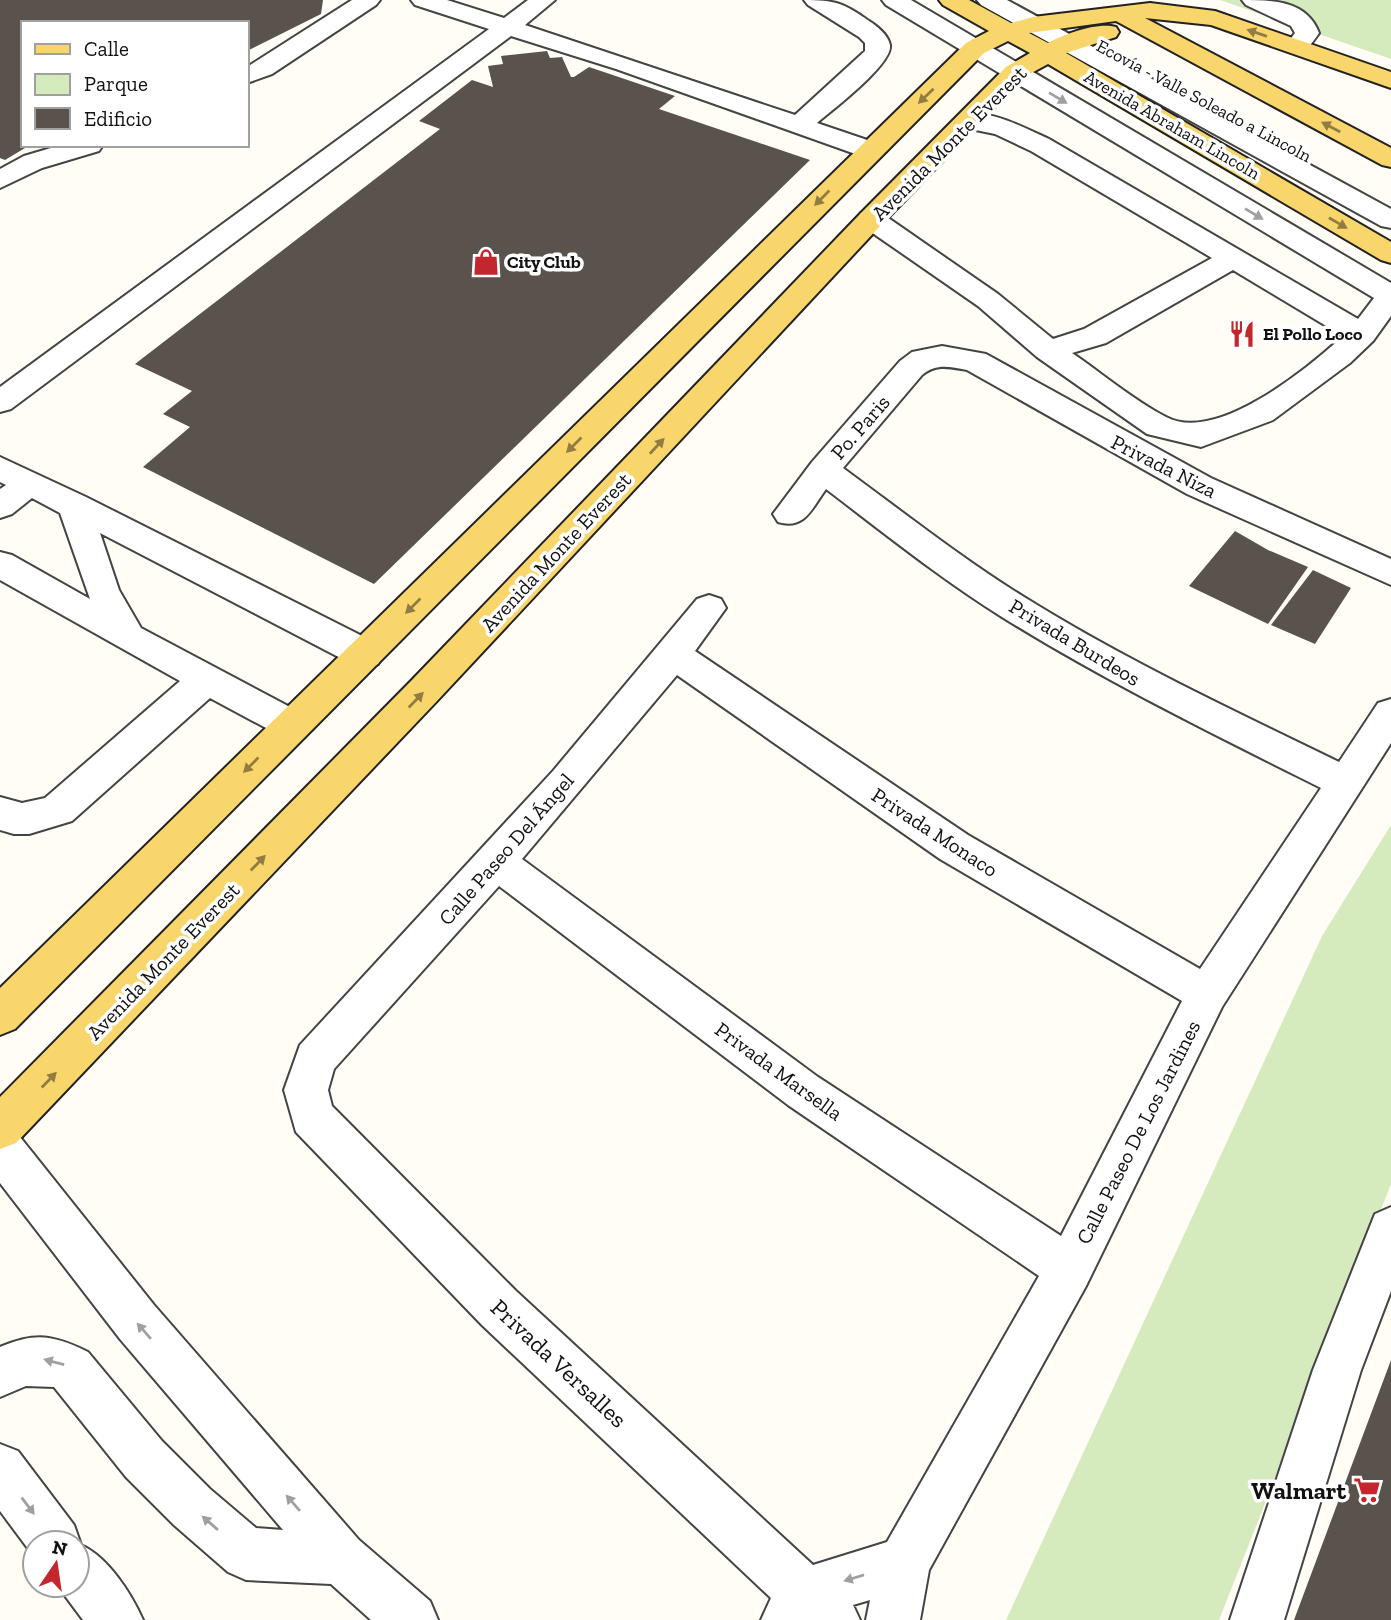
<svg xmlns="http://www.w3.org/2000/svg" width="1391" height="1620" font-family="'Zilla Slab',serif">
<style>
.green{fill:#d5ebbd}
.building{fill:#5a524d}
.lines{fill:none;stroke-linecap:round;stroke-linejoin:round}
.minor-casing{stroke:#444;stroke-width:4}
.major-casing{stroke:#222;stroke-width:4}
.minor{fill:#fff;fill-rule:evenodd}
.major{fill:#f9d66b;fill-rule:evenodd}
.oneway{fill:#917d42}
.oneway2{fill:#a0a0a0}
.labels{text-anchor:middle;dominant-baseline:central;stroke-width:7;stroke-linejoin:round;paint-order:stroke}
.far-street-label{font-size:18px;fill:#111;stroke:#fff}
.far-poi-label{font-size:18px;font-weight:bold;fill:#111;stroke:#fff;text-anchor:start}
.street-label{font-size:21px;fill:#111;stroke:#fff}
.near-street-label{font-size:24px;fill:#111;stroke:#fff}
.near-poi-label{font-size:24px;font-weight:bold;fill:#111;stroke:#fff;text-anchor:end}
</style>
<rect width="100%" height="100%" fill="#fffdf5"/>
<path class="green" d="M 1220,0 L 1391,0 L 1391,59 Z
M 1391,825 L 1391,1184 L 1219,1620 L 1006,1620 L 1322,936 Z"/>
<path class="building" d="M 0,0 L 323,0 L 321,14 L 247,51 L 247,23 L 23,23 L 23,145 L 30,145 L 5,160 L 0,158 Z
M 547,51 L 550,58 L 562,57 L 571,77 L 574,77 L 589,67 L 675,96 L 659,109 L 810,160 L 374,584 L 143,467 L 190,427 L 163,414 L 192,391 L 135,364 L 440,129 L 419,121 L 472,80 L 493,87 L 488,66 L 503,64 L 501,56 Z
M 1235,531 L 1268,550 L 1308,567 L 1268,624 L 1189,586 Z
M 1313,570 L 1351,588 L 1315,644 L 1271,625 Z
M 1391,1360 L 1391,1620 L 1294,1620 Z"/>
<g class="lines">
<defs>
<path id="minor" d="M 352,0 L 380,0 L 376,5 L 272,74 L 247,83 L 247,67 Z
M 411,0 L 447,0 L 504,18 L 528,0 L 555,0 L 525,25 L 795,115 L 865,51 L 865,43 L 859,37 L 808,5 L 804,0 C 835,0 844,3 869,21 C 877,26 888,35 890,45 C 893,64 832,110 817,123 L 879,144 L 883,150 L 879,156 L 870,158 L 861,156 L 616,69 L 511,36 L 11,409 L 0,412 L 0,387 L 489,29 L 415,5 Z
M 882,0 L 911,0 L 1391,283 L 1391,316 L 1373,341 L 1350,363 L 1273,420 L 1201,447 L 1147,434 L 1037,357 L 978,306 L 861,225 L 857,219 L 861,213 L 871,211 L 881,213 L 998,294 L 1053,339 L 1084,329 L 1212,258 L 1031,151 L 995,134 L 961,127 L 957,121 L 961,115 C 989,108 1024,128 1049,139 L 1358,319 L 1374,298 L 886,5 ZM 1233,270 L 1343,336 C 1307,369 1216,444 1166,417 C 1133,400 1103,374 1072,353 L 1106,343 Z
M 977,0 L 1007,0 L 1391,209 L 1391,228 L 1381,226 L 981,5 Z
M 1242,0 C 1272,0 1307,0 1319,33 C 1310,46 1305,55 1288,51 L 1285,46 L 1295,33 L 1291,26 L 1246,5 Z
M 61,145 L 103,145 L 99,151 L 42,168 L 0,188 L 0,169 L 24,156 Z
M 942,346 L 986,354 L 1211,478 L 1391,559 L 1391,585 L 1187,494 L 967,370 C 949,367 937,363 922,375 L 843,468 C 903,512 961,558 1024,597 C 1125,660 1232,710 1339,762 L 1378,703 L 1391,699 L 1391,743 L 1222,1007 L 1086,1286 L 929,1570 L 920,1620 L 866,1620 L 870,1600 L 853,1605 L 860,1620 L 761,1620 L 771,1598 L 482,1325 L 296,1132 L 284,1090 L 300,1045 L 553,771 L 697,599 L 709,595 L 721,599 L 726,608 L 695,651 L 968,835 L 1200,969 L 1321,788 C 1213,734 1105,681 1002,617 C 941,579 884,533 826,489 C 812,508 805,530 778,522 L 773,514 L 812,462 L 900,361 L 912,352 ZM 677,675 L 940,859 L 1182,1001 L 1061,1236 L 818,1077 L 522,859 ZM 499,886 L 788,1105 L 1039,1276 L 887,1542 L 813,1565 L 516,1291 L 332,1106 L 328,1090 L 334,1069 Z
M 0,457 L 86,497 L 378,644 L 383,654 L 378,664 L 365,668 L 352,664 L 100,533 L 119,590 L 141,628 L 305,715 L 310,725 L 305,735 L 292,740 L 279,735 L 210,698 L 72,821 L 29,834 L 14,834 L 0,830 L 0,797 L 22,803 L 45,798 L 180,681 L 0,580 L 0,552 L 12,555 L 90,599 L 60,513 L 32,498 L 12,514 L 0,518 L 0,489 L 6,485 L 0,482 Z
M 0,1126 L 16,1132 L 154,1305 L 359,1540 L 430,1601 L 438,1620 L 371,1620 L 331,1584 L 246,1580 L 228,1572 L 174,1525 L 126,1477 L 54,1387 L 26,1386 L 0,1397 L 0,1347 C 36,1332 53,1335 88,1352 L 162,1441 L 210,1489 L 256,1528 L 283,1530 L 120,1339 L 0,1183 Z
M 1391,1207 L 1391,1291 L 1361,1370 L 1284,1620 L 1230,1620 L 1313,1370 L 1375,1214 Z
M 0,1444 L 18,1451 L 74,1525 L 81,1545 C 108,1557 131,1593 143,1620 L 83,1620 L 57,1585 L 77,1585 L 77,1543 L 35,1543 L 35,1558 L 0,1511 Z"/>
<path id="major" d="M 939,0 L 969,0 L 1011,23 L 1033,17 L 1150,3 L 1215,11 L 1391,72 L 1391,88 L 1211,25 L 1145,18 L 1391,148 L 1391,167 L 1382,165 L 1116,21 L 1029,33 L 1048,43 C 1065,34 1097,22 1116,27 L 1119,32 L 1116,37 L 1066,53 L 1391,242 L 1391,263 L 1381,260 L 1048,64 L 1024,77 L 881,225 L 437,701 L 16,1143 L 0,1149 L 0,1097 L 411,681 L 861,213 L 1006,67 L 1030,53 L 1008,41 L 984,53 L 15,1029 L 0,1035 L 0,988 L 966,43 L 989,31 L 943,5 Z"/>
</defs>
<use href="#minor" class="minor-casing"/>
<use href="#major" class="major-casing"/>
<use href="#minor" class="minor"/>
<use href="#major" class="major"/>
</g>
<defs><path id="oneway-solid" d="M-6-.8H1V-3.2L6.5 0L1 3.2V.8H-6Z" transform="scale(1.75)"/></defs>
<g class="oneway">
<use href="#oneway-solid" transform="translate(1257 33) rotate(-161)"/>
<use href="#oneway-solid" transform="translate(926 96) rotate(136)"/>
<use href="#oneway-solid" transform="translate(1331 127) rotate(-152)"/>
<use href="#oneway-solid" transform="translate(822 198) rotate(135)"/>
<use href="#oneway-solid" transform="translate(1338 223) rotate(30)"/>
<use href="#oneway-solid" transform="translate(574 445) rotate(135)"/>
<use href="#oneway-solid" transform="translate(657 446) rotate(-47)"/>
<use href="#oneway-solid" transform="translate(413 606) rotate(135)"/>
<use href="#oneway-solid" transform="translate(416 700) rotate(-46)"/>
<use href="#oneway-solid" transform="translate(251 765) rotate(135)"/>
<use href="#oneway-solid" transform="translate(258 863) rotate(-46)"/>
<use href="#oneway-solid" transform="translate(49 1080) rotate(-46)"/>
</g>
<g class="oneway2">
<use href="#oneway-solid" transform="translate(1058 98) rotate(31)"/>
<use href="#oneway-solid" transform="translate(1254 214) rotate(31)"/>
<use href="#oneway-solid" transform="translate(144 1331) rotate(-131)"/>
<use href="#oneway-solid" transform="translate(54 1362) rotate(-165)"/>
<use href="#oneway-solid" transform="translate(293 1503) rotate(-131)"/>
<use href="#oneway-solid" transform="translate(28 1506) rotate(53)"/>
<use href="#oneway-solid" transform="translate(210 1523) rotate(-139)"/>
<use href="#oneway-solid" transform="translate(854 1578) rotate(163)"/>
</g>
<defs>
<symbol id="shop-bare" viewBox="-9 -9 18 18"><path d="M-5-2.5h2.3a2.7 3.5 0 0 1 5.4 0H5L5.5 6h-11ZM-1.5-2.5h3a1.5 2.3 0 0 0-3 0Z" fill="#c4262e" stroke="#fff" stroke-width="2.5" paint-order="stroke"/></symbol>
<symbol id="restaurant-bare" viewBox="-9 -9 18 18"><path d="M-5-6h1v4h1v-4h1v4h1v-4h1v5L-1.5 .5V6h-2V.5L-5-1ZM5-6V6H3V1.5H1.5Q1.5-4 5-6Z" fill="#c4262e" stroke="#fff" stroke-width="2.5" paint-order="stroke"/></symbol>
<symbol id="supermarket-bare" viewBox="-9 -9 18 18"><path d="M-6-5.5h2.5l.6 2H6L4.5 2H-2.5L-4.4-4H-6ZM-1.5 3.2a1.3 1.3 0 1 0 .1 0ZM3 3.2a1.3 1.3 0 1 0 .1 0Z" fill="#c4262e" stroke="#fff" stroke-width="2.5" paint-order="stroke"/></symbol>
</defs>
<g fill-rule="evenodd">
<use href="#shop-bare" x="467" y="243" width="38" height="38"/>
<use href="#restaurant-bare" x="1223" y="315" width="38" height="38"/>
<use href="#supermarket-bare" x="1348" y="1471" width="38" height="38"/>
</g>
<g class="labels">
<g class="far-street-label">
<text transform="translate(1204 101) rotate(28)">Ecovía - Valle Soleado a Lincoln</text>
<text transform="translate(1172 125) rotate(30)">Avenida Abraham Lincoln</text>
</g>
<g class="far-poi-label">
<text x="507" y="262">City Club</text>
<text x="1263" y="334">El Pollo Loco</text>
</g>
<g class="street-label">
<text transform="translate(949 143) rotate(-45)">Avenida Monte Everest</text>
<text transform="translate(860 427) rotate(-49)">Po. Paris</text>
<text transform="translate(1164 466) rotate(27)">Privada Niza</text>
<text transform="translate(556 552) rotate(-47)">Avenida Monte Everest</text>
<text transform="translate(1075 642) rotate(31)">Privada Burdeos</text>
<text transform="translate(935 832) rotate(33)">Privada Monaco</text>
<text transform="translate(506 849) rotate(-49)">Calle Paseo Del Ángel</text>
<text transform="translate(163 961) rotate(-46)">Avenida Monte Everest</text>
<text transform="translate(779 1071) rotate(36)">Privada Marsella</text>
<text transform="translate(1138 1132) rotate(-63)">Calle Paseo De Los Jardines</text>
</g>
<g class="near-street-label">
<text transform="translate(559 1363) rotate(43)">Privada Versalles</text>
</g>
<g class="near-poi-label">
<text x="1346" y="1490">Walmart</text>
</g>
</g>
<rect x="21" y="21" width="228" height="126" fill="#ffffff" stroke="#a0a0a0" stroke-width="2"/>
<rect x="35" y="44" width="35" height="10" fill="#f9d66b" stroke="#a0a0a0" stroke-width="2"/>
<text x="84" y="56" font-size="21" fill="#111111">Calle</text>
<rect x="35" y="74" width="35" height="21" fill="#d5ebbd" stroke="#a0a0a0" stroke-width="2"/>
<text x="84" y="91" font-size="21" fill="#111111">Parque</text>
<rect x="35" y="108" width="35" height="21" fill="#5a524d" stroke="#a0a0a0" stroke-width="2"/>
<text x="84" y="126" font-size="21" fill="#111111">Edificio</text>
<g transform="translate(56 1564) rotate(13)"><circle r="33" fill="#ffffff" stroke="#a0a0a0" stroke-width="2"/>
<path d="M0-5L12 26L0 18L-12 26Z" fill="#c4262e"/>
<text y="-10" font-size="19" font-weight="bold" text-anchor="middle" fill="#111111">N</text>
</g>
</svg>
